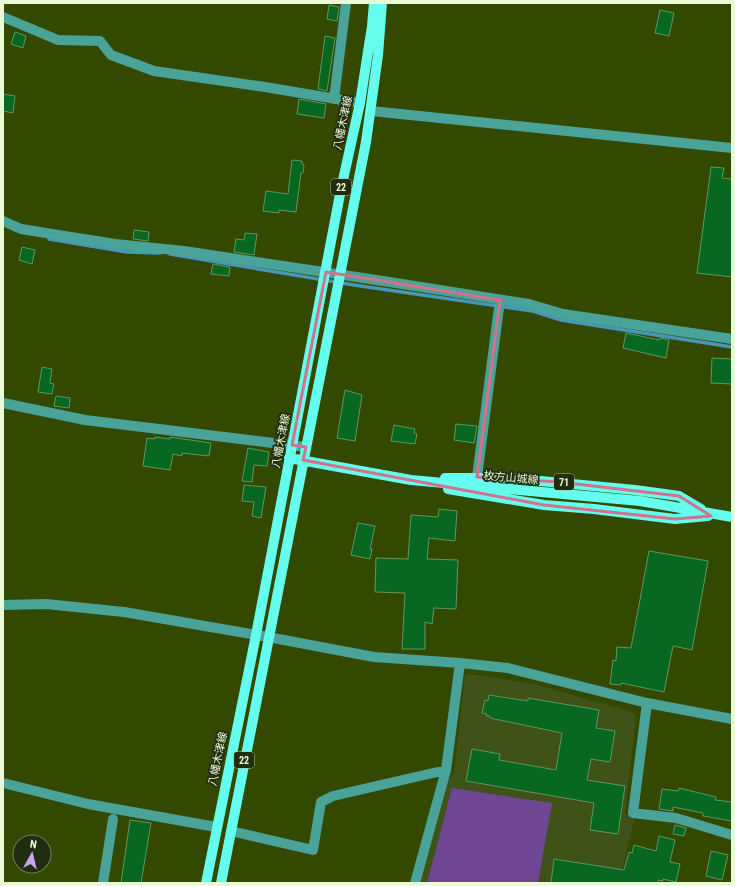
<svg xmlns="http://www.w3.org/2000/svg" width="735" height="886" font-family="'Roboto Condensed','Noto Sans JP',sans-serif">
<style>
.built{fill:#3f5319}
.green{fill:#6e4693}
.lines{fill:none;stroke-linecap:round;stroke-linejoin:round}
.stream{stroke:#4696ba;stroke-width:3.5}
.building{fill:#086720;stroke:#5f9764}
.minor{stroke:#49a399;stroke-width:10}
.major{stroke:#64fdee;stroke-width:10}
.marked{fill:none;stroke:#d2728c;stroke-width:3;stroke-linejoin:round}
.labels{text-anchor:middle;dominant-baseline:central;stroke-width:3.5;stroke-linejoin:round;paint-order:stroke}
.shield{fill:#212c10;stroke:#aebc9b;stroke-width:1}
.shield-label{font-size:10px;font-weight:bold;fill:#eaf9d6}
.street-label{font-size:11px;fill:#eaf9d6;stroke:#212c10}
</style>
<rect width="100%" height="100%" fill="#344900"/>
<path class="built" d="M 468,674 L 534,684 L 632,712 L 636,716 L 625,814 L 635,816 L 619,883 L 418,883 L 445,781 L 454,774 L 465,676 Z"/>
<path class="green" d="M 452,788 L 552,803 L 538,883 L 427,883 Z"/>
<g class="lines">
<path class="stream" d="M 49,239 L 127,252 L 160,253
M 170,254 L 354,285 L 533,311 L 561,320 L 732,347"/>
</g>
<path class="building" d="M 329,5 L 339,7 L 337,21 L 327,19 Z
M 660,10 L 674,13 L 669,36 L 655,33 Z
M 15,32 L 26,36 L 23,48 L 11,44 Z
M 325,36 L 335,38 L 327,91 L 318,89 Z
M 3,94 L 15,96 L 13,113 L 3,111 Z
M 299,99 L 326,104 L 324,118 L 297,114 Z
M 292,160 L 302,161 L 302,164 L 304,165 L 303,173 L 301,173 L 296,212 L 279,210 L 279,213 L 263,211 L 266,191 L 288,194 Z
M 711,167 L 724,168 L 722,178 L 732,179 L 732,277 L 697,273 Z
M 134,230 L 149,232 L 148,241 L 133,239 Z
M 245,233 L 257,234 L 254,255 L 234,252 L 236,239 L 244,240 Z
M 22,247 L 35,250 L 32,264 L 19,260 Z
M 213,264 L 230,267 L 229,276 L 211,274 Z
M 626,333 L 659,340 L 660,338 L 669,340 L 666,358 L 623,348 Z
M 712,358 L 732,359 L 732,384 L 711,383 Z
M 42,367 L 52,369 L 50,383 L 54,384 L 52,394 L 38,392 Z
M 345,390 L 362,395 L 355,441 L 337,438 Z
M 56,396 L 70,398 L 69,408 L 54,406 Z
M 456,424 L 477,426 L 474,443 L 454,440 Z
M 394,425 L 415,429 L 414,433 L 417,434 L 415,444 L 391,441 Z
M 155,437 L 170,439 L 170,437 L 211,443 L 209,456 L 182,453 L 182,456 L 173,454 L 170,470 L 143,466 L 147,438 L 155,439 Z
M 248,448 L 269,452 L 267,466 L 254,465 L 252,482 L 242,481 Z
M 244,485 L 266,487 L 261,518 L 252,516 L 254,502 L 242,501 Z
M 439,509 L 457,511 L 455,541 L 429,538 L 427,559 L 458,560 L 456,609 L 434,608 L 432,624 L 425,622 L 425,649 L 402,649 L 405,593 L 375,592 L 376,558 L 408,559 L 411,515 L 438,517 Z
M 358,523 L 375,526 L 370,549 L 372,549 L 370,559 L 351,555 Z
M 649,551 L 708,561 L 692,650 L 673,646 L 664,692 L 621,683 L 621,685 L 610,684 L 613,660 L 616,661 L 617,647 L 631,648 Z
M 489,695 L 528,701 L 528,698 L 599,710 L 596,728 L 615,731 L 610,762 L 591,759 L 587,780 L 625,786 L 618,834 L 590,830 L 594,803 L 466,781 L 472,749 L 500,754 L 499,760 L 556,770 L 562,733 L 490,718 L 490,716 L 486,716 L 487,714 L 482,713 L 485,700 L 488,701 Z
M 679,788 L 716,797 L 715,800 L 732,802 L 732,821 L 703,816 L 703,813 L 673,807 L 673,811 L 659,809 L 662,789 L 678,791 Z
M 130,820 L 151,823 L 141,883 L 121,883 Z
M 675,825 L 686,828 L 684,836 L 673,834 Z
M 659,836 L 675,840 L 670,862 L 680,864 L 676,882 L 663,879 L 663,881 L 658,880 L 658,883 L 551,883 L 554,859 L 624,870 L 629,852 L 632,853 L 634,845 L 656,851 Z
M 711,851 L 728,855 L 722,880 L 706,876 Z"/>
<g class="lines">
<path class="minor" d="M 3,17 L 58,40 L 100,41 L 111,55 L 154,71 L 265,87 L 360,103
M 334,99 L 346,3
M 371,111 L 732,148
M 3,221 L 21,229 L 115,244 L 184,251 L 383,281 L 529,304 L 563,314 L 732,339
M 3,403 L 85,420 L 306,447
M 477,477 L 500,300
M 3,605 L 46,604 L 124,612 L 268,637 L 374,657 L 460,663 L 508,668 L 647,703 L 732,719
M 647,703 L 633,813 L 676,818 L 732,835
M 3,783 L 88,804 L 216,827
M 231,831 L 313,850 L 321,802 L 333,796 L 446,770
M 103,883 L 113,819
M 415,883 L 446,770 L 460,663"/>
<path class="major" d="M 289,458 L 411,480 L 640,501 L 732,517
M 445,478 L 509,478 L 635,490 L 679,496 L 701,509
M 448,489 L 544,505 L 594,509 L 675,519 L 708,516
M 206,883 L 256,635 L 341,189 L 360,103 L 372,26 L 374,3
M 221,883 L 366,142 L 378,55 L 382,3"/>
</g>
<path class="marked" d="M 326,272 L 500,300 L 477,477 L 559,482 L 679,496 L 711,516 L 675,519 L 544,505 L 303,460 L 306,447 L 292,445 Z"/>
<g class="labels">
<g class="shield">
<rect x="331" y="179" width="20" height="16" rx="3"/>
<rect x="554" y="474" width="20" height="16" rx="3"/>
<rect x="234" y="752" width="20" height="16" rx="3"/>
</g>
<g class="shield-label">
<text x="341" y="187">22</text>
<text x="564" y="482">71</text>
<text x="244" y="760">22</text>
</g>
<g class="street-label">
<text transform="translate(343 123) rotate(-78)">八幡木津線</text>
<text transform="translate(281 441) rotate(-79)">八幡木津線</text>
<text transform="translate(511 478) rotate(5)">枚方山城線</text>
<text transform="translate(218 759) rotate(-78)">八幡木津線</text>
</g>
</g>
<rect width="735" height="886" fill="none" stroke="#eaf9d6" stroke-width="8"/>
<g transform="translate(32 854) rotate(8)"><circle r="19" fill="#212c10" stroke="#717e5f"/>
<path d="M0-3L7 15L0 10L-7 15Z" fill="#c8a5ee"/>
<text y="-6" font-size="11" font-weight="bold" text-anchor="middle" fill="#eaf9d6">N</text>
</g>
</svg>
